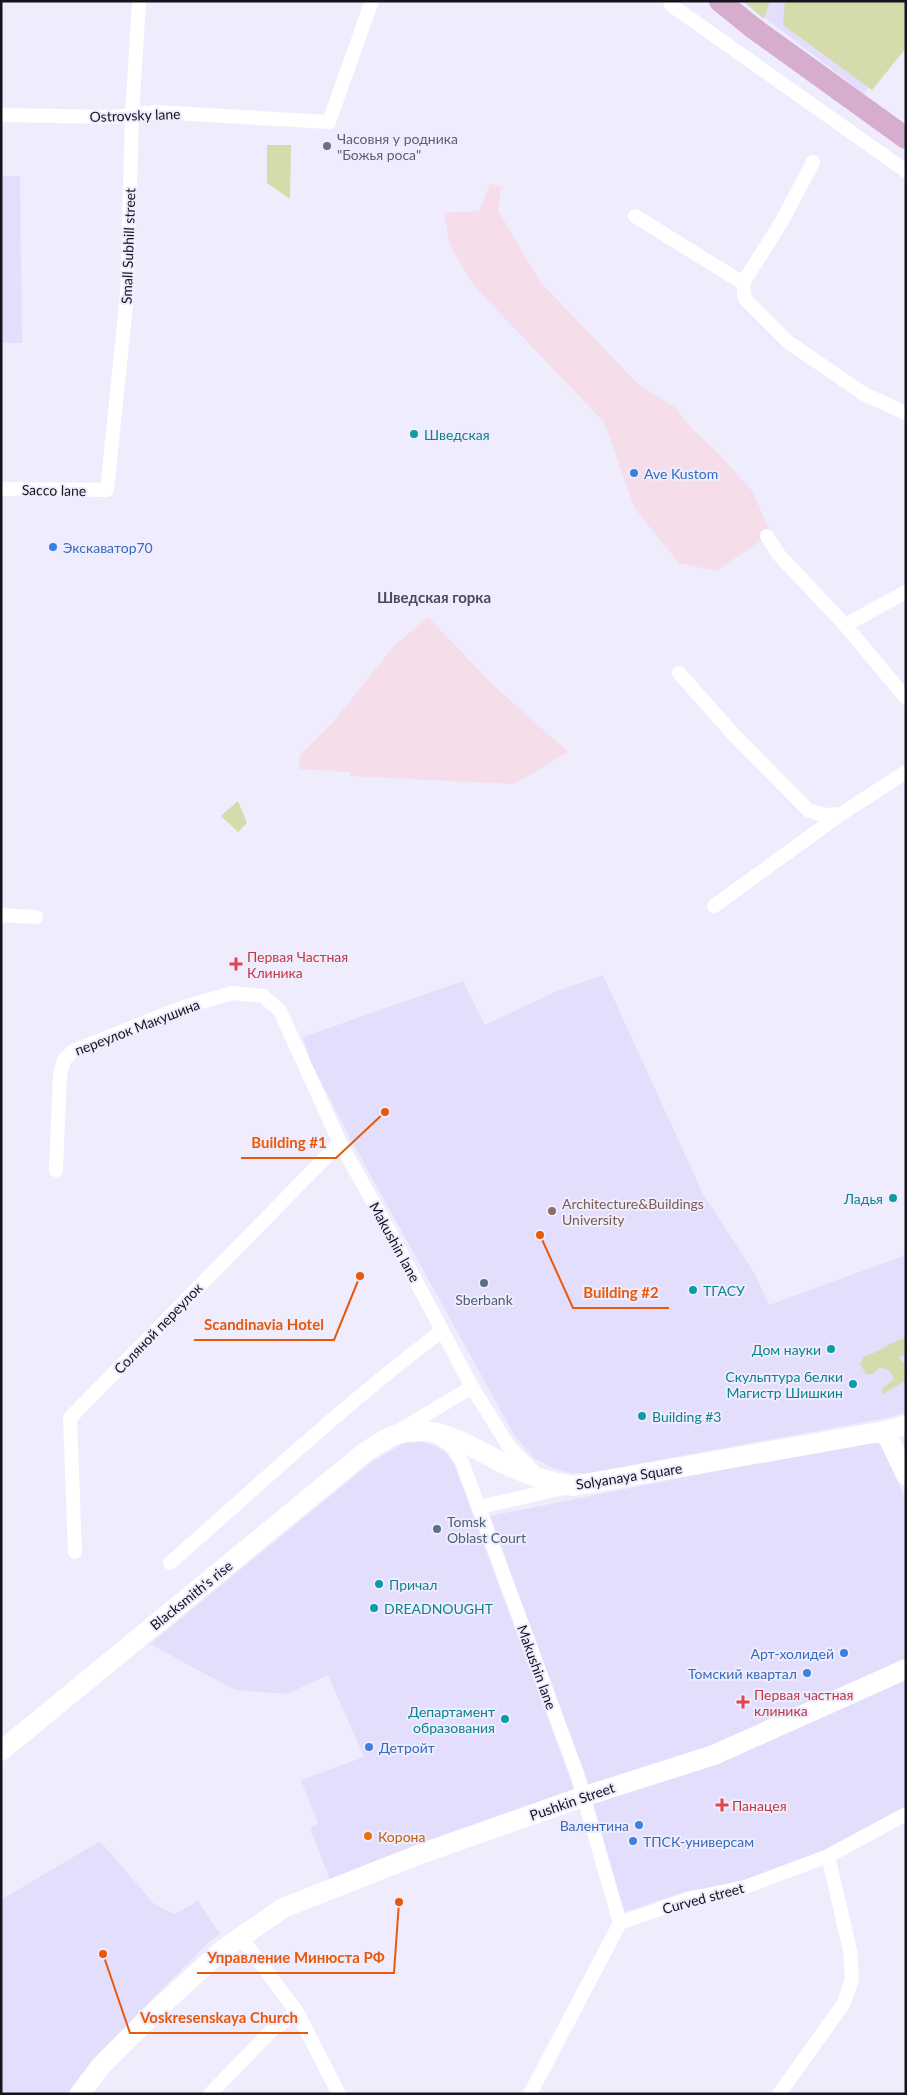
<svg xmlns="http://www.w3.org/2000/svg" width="907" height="2095" font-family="Lato,sans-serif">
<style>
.built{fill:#e3defb}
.industrial{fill:#f5dde9}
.green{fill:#d5dbab}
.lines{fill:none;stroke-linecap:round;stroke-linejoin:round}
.street{stroke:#fff;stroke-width:14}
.secondary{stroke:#fff;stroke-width:20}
.primary{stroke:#d7adcd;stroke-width:22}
.worship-dot{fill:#6b7280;stroke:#efecfe;stroke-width:2}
.culture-dot{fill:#0f9aa8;stroke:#efecfe;stroke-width:2}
.shop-dot{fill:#3f7fe0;stroke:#efecfe;stroke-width:2}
.health-dot{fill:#e0444e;stroke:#efecfe;stroke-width:2}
.education-dot{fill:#8d6e63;stroke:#efecfe;stroke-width:2}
.service-dot{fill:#5c6f8a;stroke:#efecfe;stroke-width:2}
.food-dot{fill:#e8710a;stroke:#efecfe;stroke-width:2}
.labels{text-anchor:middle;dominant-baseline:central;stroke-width:4;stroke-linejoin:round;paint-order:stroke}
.street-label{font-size:14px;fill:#15131c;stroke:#efecfe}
.worship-label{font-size:14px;fill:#5b616d;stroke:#efecfe;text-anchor:start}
.culture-label{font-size:14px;fill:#0d838f;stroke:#efecfe;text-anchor:start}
.shop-label{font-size:14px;fill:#366cbe;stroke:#efecfe;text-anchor:start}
.health-label{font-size:14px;fill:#be3a42;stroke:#efecfe;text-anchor:start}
.education-label{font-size:14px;fill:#785e54;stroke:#efecfe;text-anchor:start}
.service-label{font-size:14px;fill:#4e5e75;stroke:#efecfe}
.food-label{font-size:14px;fill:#c56008;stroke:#efecfe;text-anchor:start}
.neighbourhood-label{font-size:15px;font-weight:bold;fill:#4d4860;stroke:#efecfe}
.leader{fill:none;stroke:#e8590c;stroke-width:2}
.callout-dot{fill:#e8590c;stroke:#efecfe;stroke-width:2}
.callout-label{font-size:15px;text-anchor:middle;font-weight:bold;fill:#e8590c;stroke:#efecfe;stroke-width:4;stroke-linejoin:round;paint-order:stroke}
</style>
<rect width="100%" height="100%" fill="#efecfe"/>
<path class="built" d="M 743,1 L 906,1 L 906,22 L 864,94 Z
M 1,176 L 20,176 L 22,343 L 1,343 Z
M 603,975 L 703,1194 L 755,1274 L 769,1305 L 906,1255 L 906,1412 L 886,1418 L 588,1473 L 572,1473 L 553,1468 L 534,1458 L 515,1436 L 350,1138 L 310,1060 L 303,1037 L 463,981 L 485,1025 L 557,991 Z
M 422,1442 L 436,1446 L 446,1453 L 454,1464 L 574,1789 L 330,1880 L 310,1828 L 318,1824 L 301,1780 L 364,1757 L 328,1675 L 287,1694 L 235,1690 L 150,1644 L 372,1462 L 404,1443 Z
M 876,1442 L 884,1448 L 906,1501 L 906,1659 L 709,1746 L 589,1785 L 490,1516 L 770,1460 Z
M 906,1680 L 906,1808 L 825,1851 L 746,1882 L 687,1891 L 624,1912 L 590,1805 L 719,1762 Z
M 100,1841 L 154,1904 L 169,1912 L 175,1914 L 198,1901 L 220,1934 L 210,1941 L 92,2060 L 67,2094 L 1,2094 L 1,1900 Z"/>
<path class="industrial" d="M 490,184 L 501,186 L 498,210 L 540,282 L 637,383 L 676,408 L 692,429 L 719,454 L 753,492 L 771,534 L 716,571 L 679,563 L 635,509 L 604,422 L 474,286 L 450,245 L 444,213 L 479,211 Z
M 428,617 L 493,685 L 568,752 L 514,784 L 350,776 L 350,772 L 299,769 L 300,755 L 334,721 L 393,647 Z"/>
<path class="green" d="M 743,1 L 770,1 L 764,19 Z
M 785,1 L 906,1 L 906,48 L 872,90 L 783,25 Z
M 267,145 L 291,145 L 290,199 L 267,183 Z
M 238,801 L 247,823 L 238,832 L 221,816 Z
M 906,1338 L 906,1354 L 899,1357 L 901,1361 L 906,1364 L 906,1380 L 883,1394 L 881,1390 L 894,1379 L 889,1370 L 879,1367 L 873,1374 L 866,1374 L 860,1364 L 864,1356 C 880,1353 890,1341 906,1338 Z"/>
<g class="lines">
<path class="street" d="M 670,1 L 671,5 L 906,171
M 1,115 L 113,117 L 155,112 L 329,122 L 372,1
M 635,216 L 743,283 L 745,299 L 788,342 L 864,394 L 906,413
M 743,283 L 782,221 L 813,162
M 1,489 L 107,490 L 127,295 L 132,115 L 139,1
M 767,536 L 779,555 L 845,625 L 906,698
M 845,625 L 906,592
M 679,673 L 734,735 L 808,810 L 823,815 L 841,814 L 906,772
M 714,906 L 841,814
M 1,915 L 36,917
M 56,1170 L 60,1075 L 64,1060 L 73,1051 L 181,1008 L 232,993 L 263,996 L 280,1011 L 340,1143 L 390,1232 L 472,1387 L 508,1445 L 535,1473
M 400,1430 L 472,1387
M 439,1438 L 451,1445 L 462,1462 L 577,1774 L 620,1923
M 479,1507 L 568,1487
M 75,1552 L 70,1418 L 340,1143
M 170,1563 C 260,1484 347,1402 442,1331
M 240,1936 L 297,2012 L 339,2094
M 210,2094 L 270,2032 L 297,2012
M 530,2094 L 620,1923 L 688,1899 L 745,1887 L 828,1856 L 906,1814
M 779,2094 L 844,2003 L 852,1979 L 850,1950 L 828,1856"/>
<path class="secondary" d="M 885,1431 L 906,1475
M 1,1751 L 364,1453 C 375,1446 388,1436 401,1433 C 441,1423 475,1450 509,1466 C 530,1476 551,1483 574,1486 L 885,1431 L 906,1425
M 80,2094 L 101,2066 L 161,2006 L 221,1951 L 283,1908 L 423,1853 L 582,1797 L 714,1755 L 906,1669"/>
<path class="primary" d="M 720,1 L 752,27 L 906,138"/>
</g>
<circle class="worship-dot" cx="327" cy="146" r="5"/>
<g class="culture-dot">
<circle cx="414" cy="434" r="5"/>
<circle cx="893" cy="1198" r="5"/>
<circle cx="693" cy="1290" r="5"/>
<circle cx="831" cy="1349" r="5"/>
<circle cx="853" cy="1384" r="5"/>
<circle cx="642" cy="1416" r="5"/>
<circle cx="379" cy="1584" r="5"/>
<circle cx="374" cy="1608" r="5"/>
<circle cx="505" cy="1719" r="5"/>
</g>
<g class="shop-dot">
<circle cx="634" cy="473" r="5"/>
<circle cx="53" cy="547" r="5"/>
<circle cx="844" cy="1653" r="5"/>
<circle cx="807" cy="1673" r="5"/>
<circle cx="369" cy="1747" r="5"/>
<circle cx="639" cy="1825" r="5"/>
<circle cx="633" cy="1841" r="5"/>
</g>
<g class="health-dot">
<path d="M233.5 956.5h5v5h5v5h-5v5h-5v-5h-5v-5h5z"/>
<path d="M740.5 1694.5h5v5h5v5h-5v5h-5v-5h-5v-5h5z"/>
<path d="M719.5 1797.5h5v5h5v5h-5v5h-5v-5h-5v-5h5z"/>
</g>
<circle class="education-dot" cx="552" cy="1211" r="5"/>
<g class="service-dot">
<circle cx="484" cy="1283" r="5"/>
<circle cx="437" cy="1529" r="5"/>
</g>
<circle class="food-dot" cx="368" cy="1836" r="5"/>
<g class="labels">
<g class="street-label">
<text transform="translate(135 115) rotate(-2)">Ostrovsky lane</text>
<text transform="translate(128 246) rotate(-88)">Small Subhill street</text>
<text transform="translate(54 490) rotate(1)">Sacco lane</text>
<text transform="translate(137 1027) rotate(-21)">переулок Макушина</text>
<text transform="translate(395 1242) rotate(61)">Makushin lane</text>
<text transform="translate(158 1328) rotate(-46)">Соляной переулок</text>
<text transform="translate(629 1476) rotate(-9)">Solyanaya Square</text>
<text transform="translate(191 1595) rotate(-39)">Blacksmith's rise</text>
<text transform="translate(537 1667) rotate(70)">Makushin lane</text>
<text transform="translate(572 1801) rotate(-19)">Pushkin Street</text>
<text transform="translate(703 1898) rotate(-15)">Curved street</text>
</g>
<g class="worship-label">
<text x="337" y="138">Часовня у родника<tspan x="337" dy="16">"Божья роса"</tspan></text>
</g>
<g class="culture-label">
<text x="424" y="434">Шведская</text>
<text x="883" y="1198" text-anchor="end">Ладья</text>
<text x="703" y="1290">ТГАСУ</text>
<text x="821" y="1349" text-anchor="end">Дом науки</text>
<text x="843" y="1376" text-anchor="end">Скульптура белки<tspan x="843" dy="16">Магистр Шишкин</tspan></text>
<text x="652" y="1416">Building #3</text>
<text x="389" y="1584">Причал</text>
<text x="384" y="1608">DREADNOUGHT</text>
<text x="495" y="1711" text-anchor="end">Департамент<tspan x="495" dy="16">образования</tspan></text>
</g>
<g class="shop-label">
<text x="644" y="473">Ave Kustom</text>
<text x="63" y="547">Экскаватор70</text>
<text x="834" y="1653" text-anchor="end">Арт-холидей</text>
<text x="797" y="1673" text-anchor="end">Томский квартал</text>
<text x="379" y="1747">Детройт</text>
<text x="629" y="1825" text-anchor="end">Валентина</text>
<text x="643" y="1841">ТПСК-универсам</text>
</g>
<g class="health-label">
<text x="247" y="956">Первая Частная<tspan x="247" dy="16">Клиника</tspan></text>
<text x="754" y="1694">Первая частная<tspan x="754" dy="16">клиника</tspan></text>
<text x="732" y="1805">Панацея</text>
</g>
<g class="education-label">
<text x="562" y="1203">Architecture&amp;Buildings<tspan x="562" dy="16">University</tspan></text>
</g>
<g class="service-label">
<text x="484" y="1299">Sberbank</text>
<text x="447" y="1521" text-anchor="start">Tomsk<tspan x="447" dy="16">Oblast Court</tspan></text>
</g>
<g class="food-label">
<text x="378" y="1836">Корона</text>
</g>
<g class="neighbourhood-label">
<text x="434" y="597">Шведская горка</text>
</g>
</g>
<path class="leader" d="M385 1112L336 1158H241M540 1235L573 1308H669M360 1276L334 1340H194M399 1902L394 1973H197M103 1954L130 2033H308"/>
<g class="callout-dot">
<circle cx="385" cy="1112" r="5"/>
<circle cx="540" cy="1235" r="5"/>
<circle cx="360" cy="1276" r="5"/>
<circle cx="399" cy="1902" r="5"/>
<circle cx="103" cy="1954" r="5"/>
</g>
<g class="callout-label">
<text x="289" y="1148">Building #1</text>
<text x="621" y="1298">Building #2</text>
<text x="264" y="1330">Scandinavia Hotel</text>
<text x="296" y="1963">Управление Минюста РФ</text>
<text x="219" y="2023">Voskresenskaya Church</text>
</g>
<rect width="907" height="2095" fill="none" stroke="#15131c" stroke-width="5"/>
</svg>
